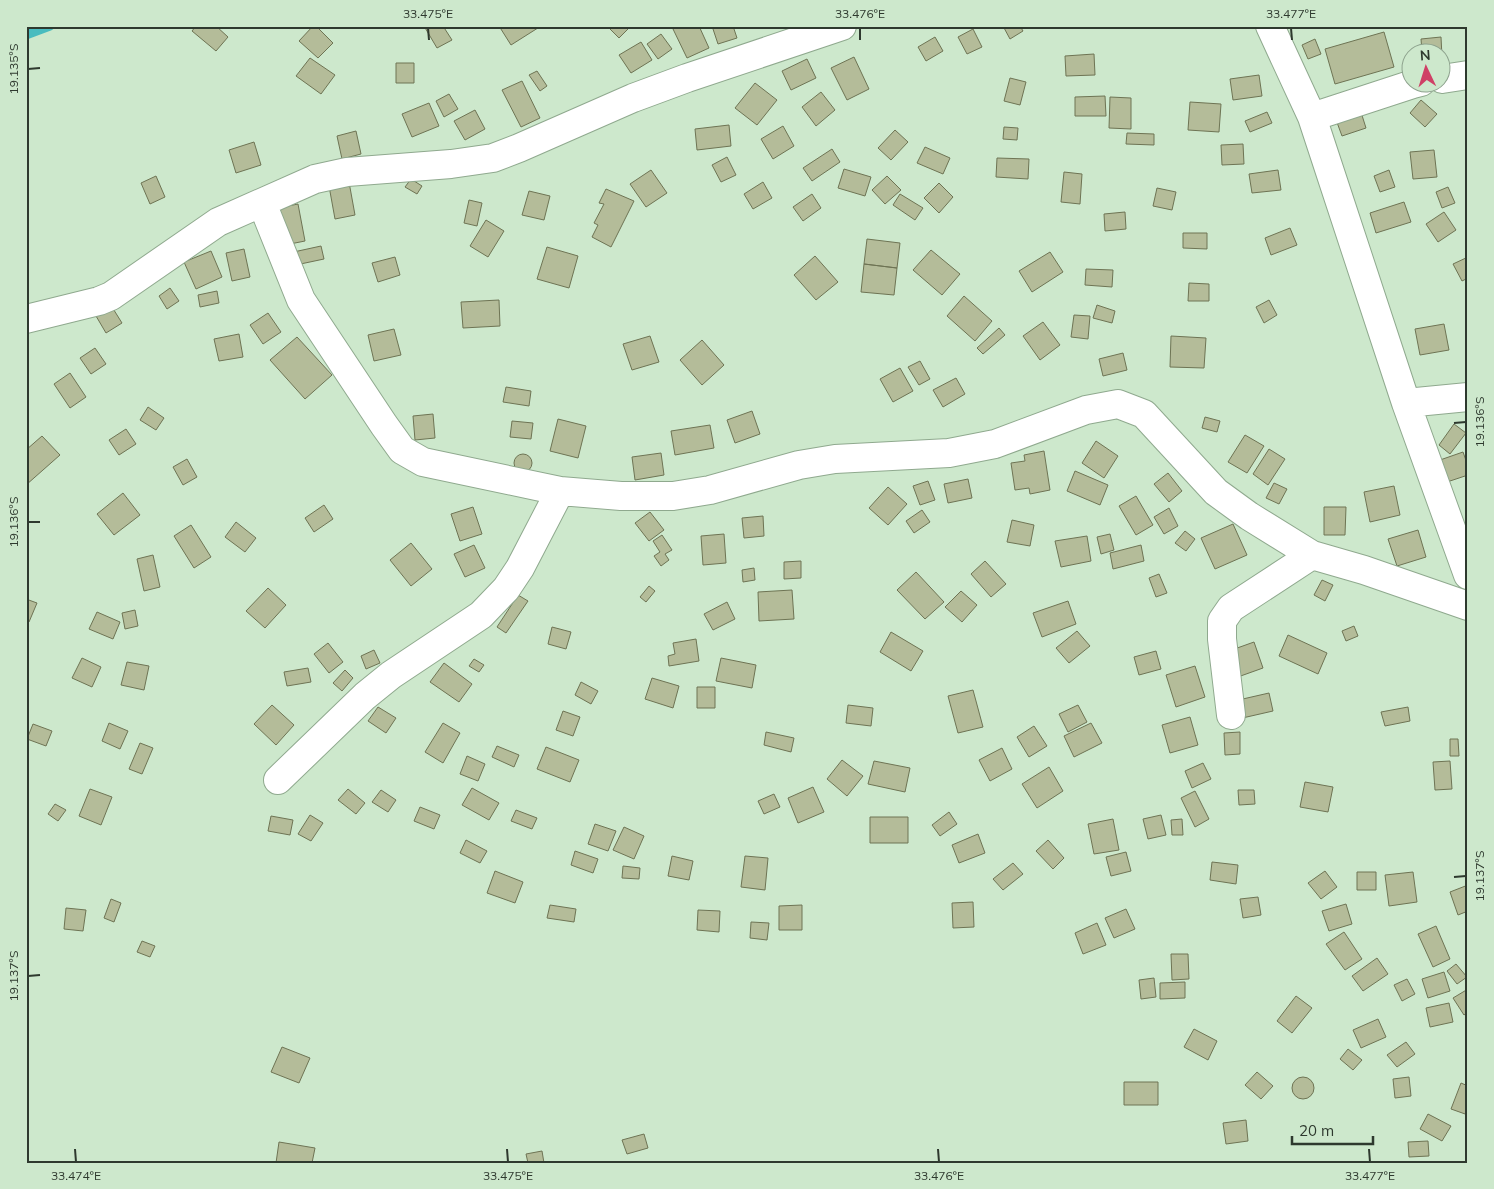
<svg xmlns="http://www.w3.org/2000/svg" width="1494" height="1189" font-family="Mulish,sans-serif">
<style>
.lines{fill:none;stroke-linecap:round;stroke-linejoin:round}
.stream{stroke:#49bcbf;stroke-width:9}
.building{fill:#b4bc99;stroke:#6e7454}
.minor-casing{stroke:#8fa98e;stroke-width:30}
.minor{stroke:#fff;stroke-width:28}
.ticks{fill:none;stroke:#2e392e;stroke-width:2}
.neatline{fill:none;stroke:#2e392e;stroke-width:2}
.ticks-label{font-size:12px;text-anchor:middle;fill:#2e392e}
</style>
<rect width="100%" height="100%" fill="#cde8cc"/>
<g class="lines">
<path class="stream" d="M 26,35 L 50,26"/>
</g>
<path class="building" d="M 196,26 L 216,26 L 228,37 L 216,51 L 192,31 Z
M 313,26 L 316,26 L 333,43 L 318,58 L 299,41 Z
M 424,26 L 443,26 L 452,40 L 437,48 Z
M 499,26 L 541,26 L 511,45 Z
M 607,26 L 631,26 L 619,38 Z
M 679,26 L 699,26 L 709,48 L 687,58 L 673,29 Z
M 712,26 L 733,26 L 737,38 L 718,44 Z
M 1003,26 L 1020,26 L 1023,31 L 1010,39 Z
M 973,29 L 982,47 L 967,54 L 958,37 Z
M 1384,32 L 1394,67 L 1335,84 L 1325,49 Z
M 661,34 L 672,49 L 658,59 L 647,44 Z
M 935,37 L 943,51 L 926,61 L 918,47 Z
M 1441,37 L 1442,57 L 1442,52 L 1422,52 L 1421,39 Z
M 1315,39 L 1321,54 L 1308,59 L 1302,45 Z
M 641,42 L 652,60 L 631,73 L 619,55 Z
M 1094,54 L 1095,75 L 1066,76 L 1065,56 Z
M 854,57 L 869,89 L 847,100 L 831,68 Z
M 310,58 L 335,75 L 321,94 L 296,76 Z
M 807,59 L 816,78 L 791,90 L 782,71 Z
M 396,63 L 414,63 L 414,83 L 396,83 Z
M 537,71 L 547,86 L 540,91 L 529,75 Z
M 1259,75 L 1262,96 L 1233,100 L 1230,79 Z
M 1010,78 L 1026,82 L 1020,105 L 1004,101 Z
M 522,81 L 540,118 L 521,127 L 502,90 Z
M 755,83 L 777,100 L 757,125 L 735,108 Z
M 821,92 L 835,110 L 816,126 L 802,107 Z
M 449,94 L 458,109 L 444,117 L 436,101 Z
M 1105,96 L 1106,116 L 1075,116 L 1075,97 Z
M 1110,97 L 1131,98 L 1131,129 L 1109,128 Z
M 1421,100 L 1437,114 L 1425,127 L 1410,113 Z
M 1190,102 L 1221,104 L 1219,132 L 1188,130 Z
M 429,103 L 439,126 L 412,137 L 402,114 Z
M 1360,109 L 1366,128 L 1342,136 L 1335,117 Z
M 475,110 L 485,129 L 465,140 L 454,121 Z
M 1267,112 L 1272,123 L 1250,132 L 1245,121 Z
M 729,125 L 731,146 L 697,150 L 695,129 Z
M 783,126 L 794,146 L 773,159 L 761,139 Z
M 1004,127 L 1018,128 L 1017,140 L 1003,139 Z
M 895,130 L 908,142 L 891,160 L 878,148 Z
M 356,131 L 361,154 L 342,159 L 337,136 Z
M 1127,133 L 1154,134 L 1154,145 L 1126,144 Z
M 254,142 L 261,165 L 236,173 L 229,150 Z
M 1243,144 L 1244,164 L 1222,165 L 1221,145 Z
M 925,147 L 950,158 L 943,174 L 917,163 Z
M 832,149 L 840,162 L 812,181 L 803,168 Z
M 1434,150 L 1437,177 L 1413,179 L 1410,152 Z
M 727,157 L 736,175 L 721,182 L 712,165 Z
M 997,158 L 1029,159 L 1028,179 L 996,177 Z
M 844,169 L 871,177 L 865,196 L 838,188 Z
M 651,170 L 667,193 L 646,207 L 630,184 Z
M 1278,170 L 1281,190 L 1252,193 L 1249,174 Z
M 1389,170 L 1395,187 L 1380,192 L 1374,176 Z
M 1064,172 L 1082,174 L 1080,204 L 1061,202 Z
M 156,176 L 165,197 L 150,204 L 141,183 Z
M 887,176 L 901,190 L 885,204 L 872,190 Z
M 411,179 L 422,186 L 417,194 L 405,187 Z
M 349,182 L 355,215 L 335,219 L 329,186 Z
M 763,182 L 772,198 L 753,209 L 744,194 Z
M 939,183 L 953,197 L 939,213 L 924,198 Z
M 1448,187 L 1455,203 L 1442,208 L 1436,192 Z
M 1157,188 L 1176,192 L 1172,210 L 1153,206 Z
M 606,189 L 634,201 L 611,247 L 592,237 L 598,225 L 594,223 L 604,204 L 599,203 Z
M 529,191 L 550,196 L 544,220 L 522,215 Z
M 812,194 L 821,208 L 803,221 L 793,207 Z
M 900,194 L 923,208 L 915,220 L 893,205 Z
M 469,200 L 482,203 L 477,226 L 464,223 Z
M 1404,202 L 1411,222 L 1376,233 L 1370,213 Z
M 298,204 L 305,241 L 285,245 L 278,208 Z
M 1125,212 L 1126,229 L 1105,231 L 1104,214 Z
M 1444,212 L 1456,230 L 1438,242 L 1426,224 Z
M 486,220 L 504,231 L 488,257 L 470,246 Z
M 1290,228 L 1297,245 L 1271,255 L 1265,238 Z
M 1183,233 L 1207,233 L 1207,249 L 1183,248 Z
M 867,239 L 900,243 L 897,268 L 864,264 Z
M 321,246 L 324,259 L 291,266 L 289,253 Z
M 547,247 L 578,256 L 569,288 L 537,279 Z
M 244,249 L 250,277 L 232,281 L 226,253 Z
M 931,250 L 960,274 L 942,295 L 913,270 Z
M 211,251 L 222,277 L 196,289 L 184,262 Z
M 1050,252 L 1063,272 L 1032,292 L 1019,271 Z
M 815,256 L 838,282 L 816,300 L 794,275 Z
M 395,257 L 400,275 L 378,282 L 372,263 Z
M 1468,257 L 1468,278 L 1462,281 L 1453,264 Z
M 864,264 L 897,268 L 894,295 L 861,292 Z
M 1086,269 L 1113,270 L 1112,287 L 1085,285 Z
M 1189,283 L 1209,284 L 1209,301 L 1188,301 Z
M 170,288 L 179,301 L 167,309 L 159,296 Z
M 217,291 L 219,303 L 200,307 L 198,295 Z
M 964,296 L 992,321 L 975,341 L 947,316 Z
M 499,300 L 500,326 L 463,328 L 461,302 Z
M 1269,300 L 1277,315 L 1264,323 L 1256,307 Z
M 1097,305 L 1115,311 L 1112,323 L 1093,318 Z
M 112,307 L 122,323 L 106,333 L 96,316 Z
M 268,313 L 281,332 L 263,344 L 250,325 Z
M 1074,315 L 1090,316 L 1088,339 L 1071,337 Z
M 1043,322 L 1060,345 L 1040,360 L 1023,336 Z
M 1444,324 L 1449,350 L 1420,355 L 1415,329 Z
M 999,328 L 1005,335 L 983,354 L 977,348 Z
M 394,329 L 401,355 L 374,361 L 368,335 Z
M 239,334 L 243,357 L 219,361 L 214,339 Z
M 650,336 L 659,362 L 632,370 L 623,344 Z
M 1171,336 L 1206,338 L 1204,368 L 1170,367 Z
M 297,337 L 332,375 L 305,399 L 270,360 Z
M 702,340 L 724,365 L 702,385 L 680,360 Z
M 95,348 L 106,364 L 91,374 L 80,358 Z
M 1123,353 L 1127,370 L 1103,376 L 1099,359 Z
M 920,361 L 930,379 L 919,385 L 908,367 Z
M 900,368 L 913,391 L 893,402 L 880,379 Z
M 70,373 L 86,397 L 70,408 L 54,384 Z
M 956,378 L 965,394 L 943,407 L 933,390 Z
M 506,387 L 531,391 L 529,406 L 503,402 Z
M 148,407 L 164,418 L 156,430 L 140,420 Z
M 752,411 L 760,434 L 735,443 L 727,420 Z
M 433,414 L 435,438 L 415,440 L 413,416 Z
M 1205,417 L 1220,421 L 1217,432 L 1202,428 Z
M 558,419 L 586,426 L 578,458 L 550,451 Z
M 512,421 L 533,423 L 531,439 L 510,437 Z
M 1454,424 L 1466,433 L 1450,454 L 1439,445 Z
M 710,425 L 714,448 L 675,455 L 671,431 Z
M 126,429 L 136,444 L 119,455 L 109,440 Z
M 1245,435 L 1264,446 L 1247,473 L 1228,462 Z
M 42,436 L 60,455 L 26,485 L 26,450 Z
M 1096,441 L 1118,456 L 1104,478 L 1082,463 Z
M 1269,449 L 1285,459 L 1268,485 L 1253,474 Z
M 1044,451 L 1050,490 L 1030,494 L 1029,488 L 1015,490 L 1011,463 L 1025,461 L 1024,455 Z
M 1463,452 L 1468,466 L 1468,475 L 1447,482 L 1440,460 Z
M 661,453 L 664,475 L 635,480 L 632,457 Z
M514 463a9 9 0 1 1 18 0a9 9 0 1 1-18 0Z
M 187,459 L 197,477 L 183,485 L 173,467 Z
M 1075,471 L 1108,485 L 1100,505 L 1067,491 Z
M 1168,473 L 1182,491 L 1169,502 L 1154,484 Z
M 968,479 L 972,498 L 948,503 L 944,484 Z
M 928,481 L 935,500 L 920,505 L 913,486 Z
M 1274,483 L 1287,489 L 1279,504 L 1266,498 Z
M 1394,486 L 1400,515 L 1370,522 L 1364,492 Z
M 888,487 L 907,504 L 888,525 L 869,508 Z
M 123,493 L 140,515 L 114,535 L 97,514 Z
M 1136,496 L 1153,525 L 1136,535 L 1119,506 Z
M 324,505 L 333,519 L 314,532 L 305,518 Z
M 473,507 L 482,534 L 460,541 L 451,514 Z
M 1324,507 L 1346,507 L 1345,535 L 1324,535 Z
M 1169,508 L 1178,526 L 1164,534 L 1154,517 Z
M 922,510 L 930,522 L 914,533 L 906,521 Z
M 650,512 L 664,530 L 649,541 L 635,523 Z
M 763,516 L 764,536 L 744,538 L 742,518 Z
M 1012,520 L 1034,525 L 1030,546 L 1007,542 Z
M 236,522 L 256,538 L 245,552 L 225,537 Z
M 1233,524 L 1247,555 L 1215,569 L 1201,538 Z
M 191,525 L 211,557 L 194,568 L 174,536 Z
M 1418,530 L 1426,557 L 1397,566 L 1388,539 Z
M 1185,531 L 1195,539 L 1186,551 L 1175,543 Z
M 724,534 L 726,563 L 703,565 L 701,536 Z
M 1110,534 L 1114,550 L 1101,554 L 1097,537 Z
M 662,535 L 672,550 L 665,554 L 669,560 L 661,566 L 654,556 L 660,552 L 653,541 Z
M 1087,536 L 1091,561 L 1061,567 L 1055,541 Z
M 411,543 L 432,569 L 411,586 L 390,560 Z
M 474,545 L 485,568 L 465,577 L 454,554 Z
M 1141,545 L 1144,561 L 1113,569 L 1110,553 Z
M 153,555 L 160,587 L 144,591 L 137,559 Z
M 801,561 L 801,578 L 784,579 L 784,562 Z
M 985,561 L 1006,584 L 991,597 L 971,574 Z
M 754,568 L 755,580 L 743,582 L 742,570 Z
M 916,572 L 944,602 L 925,619 L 897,590 Z
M 1159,574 L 1167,593 L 1156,597 L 1149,578 Z
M 1322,580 L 1333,585 L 1325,601 L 1314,595 Z
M 649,586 L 655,591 L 646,602 L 640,597 Z
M 268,588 L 286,605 L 265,628 L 246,611 Z
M 792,590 L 794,619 L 759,621 L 758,592 Z
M 961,591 L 977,605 L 962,622 L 945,607 Z
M 518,595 L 528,601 L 506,633 L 497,627 Z
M 26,599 L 37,603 L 29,622 L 26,620 Z
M 1068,601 L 1076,624 L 1042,637 L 1033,613 Z
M 727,602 L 735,619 L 713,630 L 704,614 Z
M 135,610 L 138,626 L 125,629 L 122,613 Z
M 97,612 L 120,622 L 113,639 L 89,629 Z
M 1354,626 L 1358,636 L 1346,641 L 1342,631 Z
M 552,627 L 571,632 L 566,649 L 548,644 Z
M 1077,631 L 1090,646 L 1069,663 L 1056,648 Z
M 891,632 L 923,651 L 911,671 L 880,652 Z
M 1288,635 L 1327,653 L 1318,674 L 1279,656 Z
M 696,639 L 699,661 L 669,666 L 668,656 L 675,654 L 673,643 Z
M 1254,642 L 1263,668 L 1235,678 L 1226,652 Z
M 328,643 L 343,662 L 329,673 L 314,654 Z
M 374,650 L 380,663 L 366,669 L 361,656 Z
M 1156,651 L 1161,669 L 1139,675 L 1134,657 Z
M 82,658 L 101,667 L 92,687 L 72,678 Z
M 721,658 L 756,665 L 752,688 L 716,681 Z
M 474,659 L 484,665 L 479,672 L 469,666 Z
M 127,662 L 149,666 L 144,690 L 121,685 Z
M 444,663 L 472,684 L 459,702 L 430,682 Z
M 1195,666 L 1205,697 L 1176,707 L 1166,675 Z
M 308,668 L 311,682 L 287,686 L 284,672 Z
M 345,670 L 353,678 L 342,691 L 333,683 Z
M 652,678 L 679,686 L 673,708 L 645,699 Z
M 581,682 L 598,691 L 591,704 L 575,695 Z
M 697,687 L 715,687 L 715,708 L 697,708 Z
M 973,690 L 983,727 L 958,733 L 948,696 Z
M 1269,693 L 1273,711 L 1238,719 L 1234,701 Z
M 272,705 L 294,725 L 276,745 L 254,724 Z
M 848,705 L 873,708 L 871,726 L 846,723 Z
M 1078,705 L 1087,722 L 1068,732 L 1059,714 Z
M 378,707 L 396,718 L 386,733 L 368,721 Z
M 1408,707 L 1410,721 L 1385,726 L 1381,712 Z
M 563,711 L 580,717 L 573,736 L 556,730 Z
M 1190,717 L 1198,745 L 1170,753 L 1162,725 Z
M 109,723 L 128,731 L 120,749 L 102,741 Z
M 443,723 L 460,733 L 443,763 L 425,752 Z
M 1091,723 L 1102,743 L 1074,757 L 1064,736 Z
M 33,724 L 52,731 L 46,746 L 27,739 Z
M 1034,726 L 1047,746 L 1029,757 L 1017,737 Z
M 766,732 L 794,738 L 791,752 L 764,745 Z
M 1240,732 L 1240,754 L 1225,755 L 1224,733 Z
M 1450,739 L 1458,739 L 1459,756 L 1450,756 Z
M 140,743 L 153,748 L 142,774 L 129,769 Z
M 497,746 L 519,755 L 514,767 L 492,757 Z
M 546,747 L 579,760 L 570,782 L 537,769 Z
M 1002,748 L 1012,769 L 990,781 L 979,760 Z
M 467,756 L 485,764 L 478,781 L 460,774 Z
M 842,760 L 863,776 L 847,796 L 827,779 Z
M 874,761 L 910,768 L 905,792 L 868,784 Z
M 1450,761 L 1452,789 L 1435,790 L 1433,762 Z
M 1203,763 L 1211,779 L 1192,788 L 1185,771 Z
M 1049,767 L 1063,791 L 1037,808 L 1022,784 Z
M 1305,782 L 1333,787 L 1328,812 L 1300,807 Z
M 813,787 L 824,812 L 798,823 L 788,798 Z
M 472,788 L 499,803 L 489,820 L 462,805 Z
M 90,789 L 112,797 L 101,825 L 79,816 Z
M 348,789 L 365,803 L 356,814 L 338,800 Z
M 381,790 L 396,800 L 388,812 L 372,802 Z
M 1238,790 L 1254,790 L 1255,804 L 1239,805 Z
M 1195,791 L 1209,819 L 1195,827 L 1181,798 Z
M 774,794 L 780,807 L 764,814 L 758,801 Z
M 55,804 L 66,810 L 58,821 L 48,814 Z
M 420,807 L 440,815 L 434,829 L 414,821 Z
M 516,810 L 537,818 L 532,829 L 511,821 Z
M 949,812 L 957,824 L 940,836 L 932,825 Z
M 310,815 L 323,823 L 311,841 L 298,834 Z
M 1161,815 L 1166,835 L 1148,839 L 1143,819 Z
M 271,816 L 293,820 L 290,835 L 268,831 Z
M 870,817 L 908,817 L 908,843 L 870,843 Z
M 1113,819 L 1119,850 L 1094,854 L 1088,824 Z
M 1182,819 L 1183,835 L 1172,835 L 1171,820 Z
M 595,824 L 616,831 L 608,851 L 588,844 Z
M 624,827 L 644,836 L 634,859 L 613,850 Z
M 978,834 L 985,853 L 959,863 L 952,845 Z
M 466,840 L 487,851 L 480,863 L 460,853 Z
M 1048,840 L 1064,858 L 1053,869 L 1036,851 Z
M 575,851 L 598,859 L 593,873 L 571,865 Z
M 1126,852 L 1131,871 L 1111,876 L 1106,857 Z
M 672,856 L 693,861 L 689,880 L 668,876 Z
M 745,856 L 768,858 L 765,890 L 741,887 Z
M 1212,862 L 1238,865 L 1236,884 L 1210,880 Z
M 1013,863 L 1023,874 L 1003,890 L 993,879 Z
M 623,866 L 640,868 L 639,879 L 622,878 Z
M 495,871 L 523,882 L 515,903 L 487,893 Z
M 1325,871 L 1337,887 L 1321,899 L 1308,883 Z
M 1357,872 L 1376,872 L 1376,890 L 1357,890 Z
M 1413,872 L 1417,902 L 1389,906 L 1385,875 Z
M 1468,885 L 1468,911 L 1458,915 L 1450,892 Z
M 1258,897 L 1261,915 L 1243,918 L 1240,899 Z
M 111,899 L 121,903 L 114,922 L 104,918 Z
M 973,902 L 974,927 L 953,928 L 952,903 Z
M 1346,904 L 1352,924 L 1329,931 L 1322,911 Z
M 550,905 L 576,909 L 574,922 L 547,918 Z
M 802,905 L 802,930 L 779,930 L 779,906 Z
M 66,908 L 86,910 L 83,931 L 64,929 Z
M 1126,909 L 1135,929 L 1114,938 L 1105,918 Z
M 698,910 L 720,911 L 719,932 L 697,930 Z
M 751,922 L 769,923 L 767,940 L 750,938 Z
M 1097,923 L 1106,945 L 1083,954 L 1075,933 Z
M 1436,926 L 1450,959 L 1433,967 L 1418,934 Z
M 1344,932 L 1362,959 L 1345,970 L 1326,944 Z
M 142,941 L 155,946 L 150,957 L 137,952 Z
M 1171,954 L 1188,954 L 1189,979 L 1172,980 Z
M 1377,958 L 1388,974 L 1363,991 L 1352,976 Z
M 1456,964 L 1467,977 L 1457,984 L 1447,971 Z
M 1444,972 L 1450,991 L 1428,998 L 1422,979 Z
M 1154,978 L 1156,997 L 1141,999 L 1139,980 Z
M 1407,979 L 1415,994 L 1402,1001 L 1394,985 Z
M 1185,982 L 1185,998 L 1160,999 L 1160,983 Z
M 1468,989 L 1468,1012 L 1464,1015 L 1453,998 Z
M 1296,996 L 1312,1008 L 1292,1033 L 1277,1021 Z
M 1449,1003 L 1453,1022 L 1430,1027 L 1426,1008 Z
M 1378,1019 L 1386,1037 L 1361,1048 L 1353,1030 Z
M 1194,1029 L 1217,1041 L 1208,1060 L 1184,1047 Z
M 1406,1042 L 1415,1054 L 1397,1067 L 1387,1055 Z
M 282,1047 L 310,1058 L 299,1083 L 271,1072 Z
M 1348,1049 L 1362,1060 L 1353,1070 L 1340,1059 Z
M 1257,1072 L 1273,1086 L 1261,1099 L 1245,1085 Z
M 1409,1077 L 1411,1096 L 1395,1098 L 1393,1079 Z
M1292 1088a11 11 0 1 1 22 0a11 11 0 1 1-22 0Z
M 1124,1082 L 1158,1082 L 1158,1105 L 1124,1105 Z
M 1461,1083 L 1468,1086 L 1468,1115 L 1451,1109 Z
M 1428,1114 L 1451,1126 L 1442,1141 L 1420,1129 Z
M 1246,1120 L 1248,1141 L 1226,1144 L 1223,1123 Z
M 644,1134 L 648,1148 L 627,1154 L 622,1140 Z
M 1428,1141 L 1429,1156 L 1409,1157 L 1408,1142 Z
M 279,1142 L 315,1148 L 312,1163 L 276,1163 Z
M 542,1151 L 544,1163 L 528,1163 L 526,1154 Z"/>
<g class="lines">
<defs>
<path id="minor" d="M 1270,26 L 1312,117 L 1406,403 L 1468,575
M 1442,79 L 1468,75
M 1312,117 L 1413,84 L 1421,82
M 262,203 L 301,300 L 384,425 L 402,450 L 423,462 L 560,491 L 621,496 L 673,496 L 710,490 L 799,465 L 835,459 L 949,453 L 995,444 L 1086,410 L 1118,404 L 1144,414 L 1216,492 L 1249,516 L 1312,555 L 1364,570 L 1468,606
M 26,319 L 99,301 L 111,296 L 218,222 L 315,179 L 347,172 L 451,164 L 493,158 L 519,148 L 633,98 L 687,78 L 842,26
M 1406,403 L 1468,397
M 1231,715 L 1222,639 L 1222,621 L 1231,608 L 1312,555
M 278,780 L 365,696 L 391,675 L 481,615 L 506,589 L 520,568 L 560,491"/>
</defs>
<use href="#minor" class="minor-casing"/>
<use href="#minor" class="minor"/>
</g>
<path class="ticks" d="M 428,28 L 429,40M 860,28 L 860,40M 1291,28 L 1292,40M 28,69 L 40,68M 1454,423 L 1466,422M 28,522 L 40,522M 1454,877 L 1466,876M 28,976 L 40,975M 75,1149 L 76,1162M 507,1149 L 508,1162M 938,1149 L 939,1162M 1369,1149 L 1370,1162"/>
<rect width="1494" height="1189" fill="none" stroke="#cde8cc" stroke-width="55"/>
<g transform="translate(1426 68) rotate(356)"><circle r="24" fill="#cde8cc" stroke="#8da28d"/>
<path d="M0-4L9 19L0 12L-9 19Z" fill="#cf4066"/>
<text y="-8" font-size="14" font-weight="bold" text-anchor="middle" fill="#2e392e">N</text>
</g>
<path d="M1292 1136v8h81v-8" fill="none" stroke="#2e392e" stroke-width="2.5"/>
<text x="1299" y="1136" font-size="15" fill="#2e392e" stroke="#cde8cc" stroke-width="4" paint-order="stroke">20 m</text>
<rect x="28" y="28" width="1438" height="1134" class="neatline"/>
<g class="ticks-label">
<text x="428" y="18">33.475°E</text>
<text x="860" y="18">33.476°E</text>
<text x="1291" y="18">33.477°E</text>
<text transform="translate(14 69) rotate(-90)" y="4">19.135°S</text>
<text transform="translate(1480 422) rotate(-90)" y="4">19.136°S</text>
<text transform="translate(14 522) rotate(-90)" y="4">19.136°S</text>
<text transform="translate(1480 876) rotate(-90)" y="4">19.137°S</text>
<text transform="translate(14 976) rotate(-90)" y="4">19.137°S</text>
<text x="76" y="1180">33.474°E</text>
<text x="508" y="1180">33.475°E</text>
<text x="939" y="1180">33.476°E</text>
<text x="1370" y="1180">33.477°E</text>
</g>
</svg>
